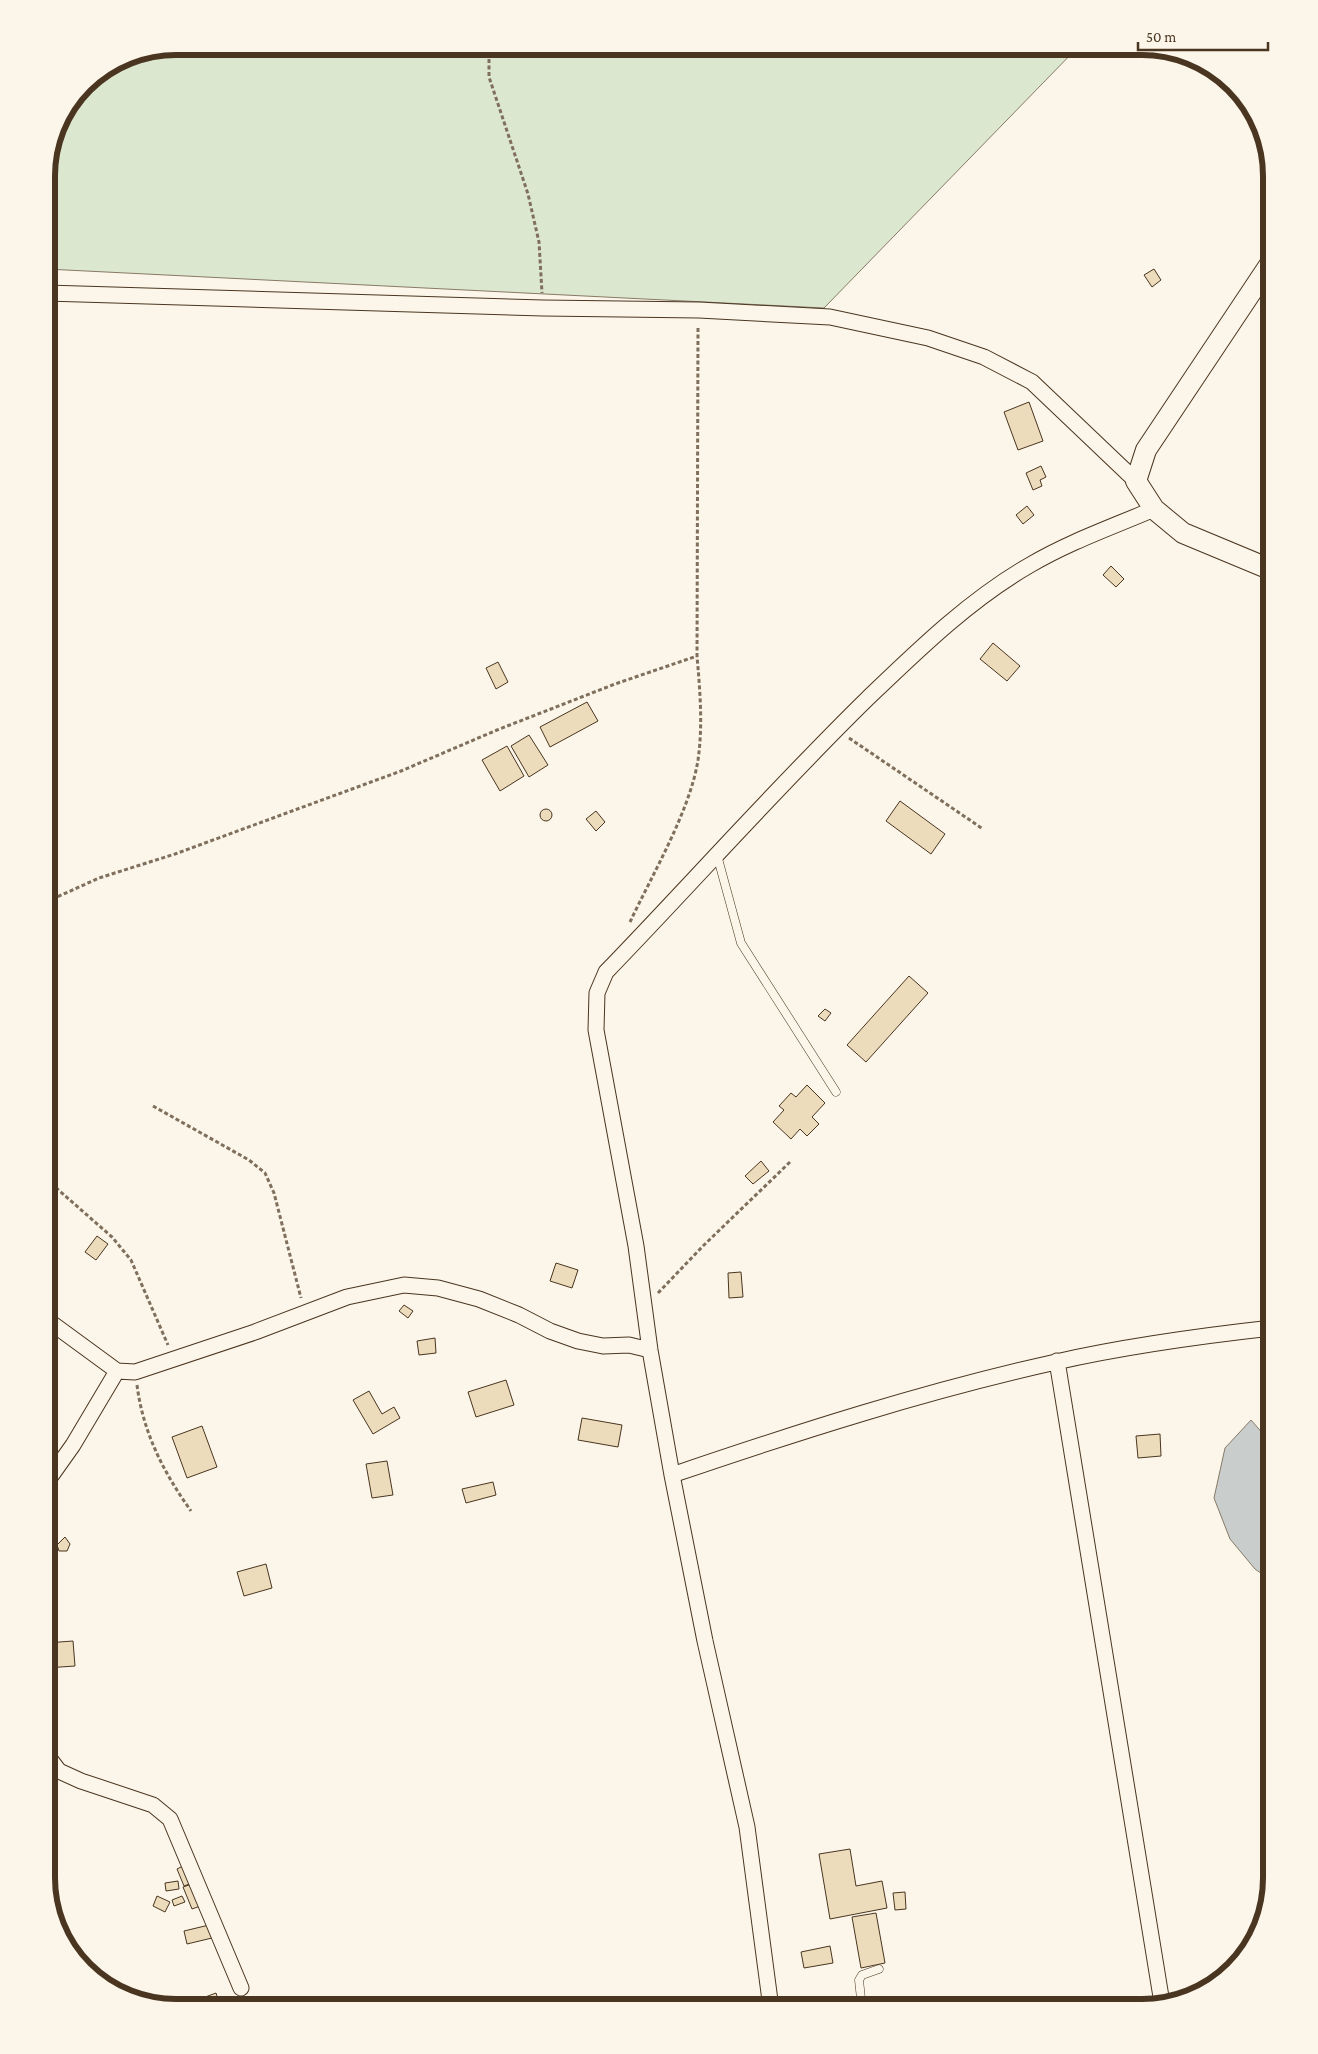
<svg xmlns="http://www.w3.org/2000/svg" width="1318" height="2054" font-family="'Crimson Pro',serif">
<style>
.green{fill:#dce7d0;stroke:#887966}
.water{fill:#c9cecd;stroke:#887966}
.building{fill:#ecdcbc;stroke:#4a3520}
.lines{fill:none;stroke-linecap:round;stroke-linejoin:round}
.service-casing{stroke:#4a3520;stroke-width:9}
.minor-casing{stroke:#4a3520;stroke-width:17}
.tertiary-casing{stroke:#4a3520;stroke-width:22}
.path{stroke:#7f6f5c;stroke-width:3;stroke-dasharray:4 2.5;stroke-linecap:butt}
.service{stroke:#fbf6e9;stroke-width:8}
.minor{stroke:#fbf6e9;stroke-width:15}
.tertiary{stroke:#fbf6e9;stroke-width:20}
.rim{fill:none;stroke:#4a3520;stroke-width:6}
</style>
<rect width="100%" height="100%" fill="#fbf6e9"/>
<path class="green" d="M 176,46 L 1078,47 L 824,308 L 46,269 L 47,168 L 56,126 L 84,84 L 126,56 Z"/>
<path class="water" d="M 1251,1420 L 1272,1444 L 1272,1581 L 1255,1569 L 1230,1539 L 1214,1498 L 1225,1448 Z"/>
<path class="building" d="M 1154,269 L 1161,280 L 1152,287 L 1144,275 Z
M 1029,402 L 1043,441 L 1018,450 L 1004,412 Z
M 1041,466 L 1046,477 L 1040,480 L 1042,486 L 1033,490 L 1026,473 Z
M 1027,506 L 1034,515 L 1023,524 L 1016,515 Z
M 1111,566 L 1124,579 L 1116,587 L 1103,575 Z
M 993,643 L 1020,666 L 1007,681 L 980,659 Z
M 498,662 L 508,682 L 496,689 L 486,668 Z
M 587,702 L 598,721 L 550,747 L 540,727 Z
M 529,735 L 548,765 L 529,777 L 511,746 Z
M 507,746 L 524,776 L 500,791 L 482,760 Z
M 900,801 L 945,834 L 931,854 L 886,821 Z
M540 815a6 6 0 1 1 12 0a6 6 0 1 1-12 0Z
M 596,811 L 605,822 L 596,831 L 586,819 Z
M 909,976 L 928,993 L 866,1062 L 847,1045 Z
M 825,1009 L 831,1013 L 825,1021 L 818,1016 Z
M 807,1085 L 825,1103 L 812,1117 L 819,1124 L 807,1136 L 800,1129 L 791,1139 L 773,1122 L 784,1110 L 779,1106 L 791,1093 L 796,1097 Z
M 761,1161 L 769,1171 L 753,1184 L 745,1176 Z
M 97,1236 L 108,1244 L 96,1260 L 85,1252 Z
M 556,1263 L 578,1270 L 572,1288 L 550,1281 Z
M 741,1272 L 743,1297 L 729,1298 L 728,1273 Z
M 404,1305 L 413,1311 L 408,1318 L 399,1311 Z
M 435,1338 L 436,1353 L 419,1355 L 417,1341 Z
M 506,1380 L 514,1405 L 476,1417 L 468,1392 Z
M 369,1391 L 382,1414 L 394,1407 L 400,1418 L 373,1434 L 353,1400 Z
M 582,1418 L 622,1425 L 618,1447 L 578,1440 Z
M 202,1426 L 217,1467 L 187,1478 L 172,1437 Z
M 1160,1434 L 1161,1456 L 1138,1458 L 1136,1436 Z
M 387,1461 L 393,1495 L 372,1498 L 366,1464 Z
M 493,1482 L 496,1495 L 466,1503 L 462,1489 Z
M 65,1537 L 70,1544 L 67,1551 L 59,1551 L 57,1545 Z
M 266,1564 L 272,1588 L 244,1596 L 237,1572 Z
M 73,1641 L 75,1666 L 46,1668 L 46,1643 Z
M 46,1677 L 51,1681 L 46,1687 Z
M 850,1849 L 856,1886 L 882,1881 L 887,1908 L 830,1919 L 819,1854 Z
M 185,1865 L 192,1883 L 184,1886 L 177,1869 Z
M 178,1881 L 179,1889 L 166,1891 L 165,1883 Z
M 195,1883 L 203,1905 L 192,1909 L 183,1887 Z
M 905,1892 L 906,1909 L 895,1910 L 893,1893 Z
M 157,1896 L 170,1902 L 165,1912 L 153,1906 Z
M 182,1896 L 185,1902 L 174,1906 L 172,1900 Z
M 876,1913 L 885,1963 L 861,1968 L 852,1917 Z
M 209,1925 L 212,1938 L 187,1944 L 184,1931 Z
M 830,1946 L 833,1963 L 804,1968 L 801,1952 Z
M 216,1993 L 221,2008 L 191,2007 L 189,2003 Z"/>
<g class="lines">
<defs>
<path id="service" d="M 717,855 L 741,943 L 836,1092
M 862,2008 L 859,1980 L 862,1975 L 879,1969"/>
<path id="minor" d="M 46,293 L 543,308 L 699,310 L 830,317 L 928,338 L 984,357 L 1032,382 L 1136,481
M 46,1319 L 117,1371 L 135,1372 L 255,1332 L 347,1297 L 404,1285 L 438,1288 L 479,1299 L 519,1315 L 550,1331 L 578,1341 L 603,1346 L 629,1345 L 650,1350
M 1057,1361 L 1162,2003
M 672,1475 C 798,1432 926,1391 1056,1362 C 1126,1346 1200,1336 1272,1328
M 46,1483 L 73,1445 L 117,1371
M 46,1754 L 59,1771 L 81,1781 L 153,1805 L 170,1819 L 241,1988
M 771,2008 L 747,1827 L 705,1641 L 672,1475 L 650,1350 L 636,1246 L 596,1030 L 597,993 L 606,972 C 693,882 777,787 867,699 C 917,651 969,600 1030,565 C 1069,542 1112,527 1154,509"/>
<path id="tertiary" d="M 1272,570 L 1183,533 L 1154,509 L 1136,481 L 1146,450 L 1272,261"/>
</defs>
<use href="#service" class="service-casing"/>
<use href="#minor" class="minor-casing"/>
<use href="#tertiary" class="tertiary-casing"/>
<path class="path" d="M 489,46 L 489,77 L 528,194 L 539,242 L 542,293
M 849,738 L 983,829
M 46,902 L 99,878 L 175,854 L 401,771 L 497,730 L 615,684 L 697,656
M 630,922 C 652,875 690,811 698,760 C 703,725 700,691 697,656 L 698,326
M 153,1106 L 249,1160 L 265,1173 L 274,1193 L 301,1298
M 46,1179 L 112,1237 L 131,1260 L 168,1345
M 658,1293 L 703,1246 L 790,1162
M 137,1385 C 143,1433 164,1473 191,1511"/>
<use href="#service" class="service"/>
<use href="#minor" class="minor"/>
<use href="#tertiary" class="tertiary"/>
</g>
<path d="M0 0H1318V2054H0ZM176 55H1142A121 121 0 0 1 1263 176V1878A121 121 0 0 1 1142 1999H176A121 121 0 0 1 55 1878V176A121 121 0 0 1 176 55Z" fill="#fbf6e9" fill-rule="evenodd"/>
<path class="rim" d="M176 55H1142A121 121 0 0 1 1263 176V1878A121 121 0 0 1 1142 1999H176A121 121 0 0 1 55 1878V176A121 121 0 0 1 176 55Z"/>
<path d="M1138 42v8h130v-8" fill="none" stroke="#4a3520" stroke-width="2.5"/>
<text x="1146" y="42" font-size="15" fill="#4a3520" stroke="#fbf6e9" stroke-width="4" paint-order="stroke">50 m</text>
</svg>
